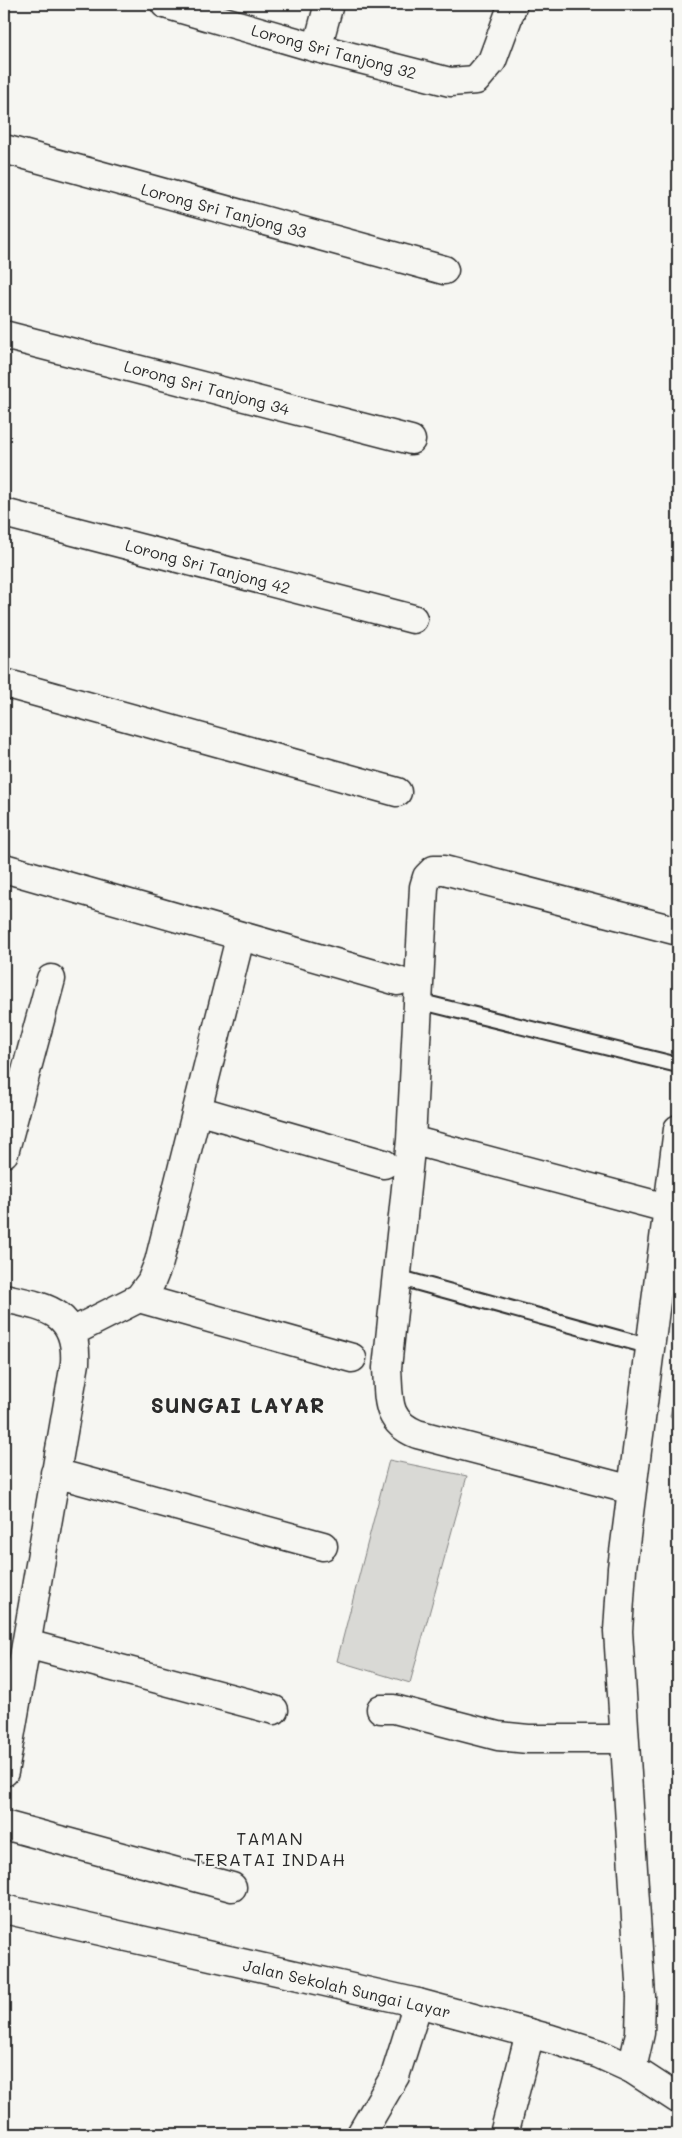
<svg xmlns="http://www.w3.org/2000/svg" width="682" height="2138" font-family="Mali,sans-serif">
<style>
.green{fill:#d9d9d5;stroke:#828280}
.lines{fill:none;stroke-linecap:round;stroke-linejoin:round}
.service-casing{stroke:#2b2b2b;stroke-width:18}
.minor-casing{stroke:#2b2b2b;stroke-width:31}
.tertiary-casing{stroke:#2b2b2b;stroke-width:31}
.service{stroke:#f6f6f2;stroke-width:14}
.minor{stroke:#f6f6f2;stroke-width:28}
.tertiary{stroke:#f6f6f2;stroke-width:28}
.labels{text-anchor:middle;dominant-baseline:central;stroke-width:4;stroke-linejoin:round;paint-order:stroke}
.street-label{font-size:16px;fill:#2b2b2b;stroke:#f6f6f2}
.neighbourhood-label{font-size:18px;letter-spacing:1px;fill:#2b2b2b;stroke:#f6f6f2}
.district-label{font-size:21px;font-weight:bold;letter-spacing:1px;fill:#2b2b2b;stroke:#f6f6f2}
</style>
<rect width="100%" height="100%" fill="#f6f6f2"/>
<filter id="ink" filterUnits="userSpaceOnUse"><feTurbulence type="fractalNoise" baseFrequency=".02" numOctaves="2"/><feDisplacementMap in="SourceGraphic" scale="10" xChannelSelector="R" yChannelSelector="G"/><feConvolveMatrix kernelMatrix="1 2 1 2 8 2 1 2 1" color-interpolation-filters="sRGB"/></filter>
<g filter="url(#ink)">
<path class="green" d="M 676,1387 L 678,1388 L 678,1419 L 670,1417 Z
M 389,1460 L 467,1476 L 410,1683 L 337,1661 Z"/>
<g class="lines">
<defs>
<path id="service" d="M 418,1001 L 678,1065
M 397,1277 L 651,1347"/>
<path id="minor" d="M 165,4 L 317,48 L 450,82 L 476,80 L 492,61 L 513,4
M 317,48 L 329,4
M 4,149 L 444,270
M 4,335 L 411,440
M 4,513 L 413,619
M 4,683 L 397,792
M 4,868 L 398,981
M 197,1110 L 384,1164
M 411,1140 L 678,1211
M 4,1153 L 51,979
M 4,1298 C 46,1307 78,1311 75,1363 L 4,1772
M 139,1298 L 352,1358
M 72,1332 L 139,1298 L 151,1282 L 159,1262 L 240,938
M 55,1473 L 323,1546
M 632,1490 L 417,1434 C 385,1421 389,1399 387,1368 L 411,1140 L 424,887 L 427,877 L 434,870 L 444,870 L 678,931
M 27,1644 L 274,1710
M 381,1709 L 394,1709 L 498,1736 L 528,1739 L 624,1739
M 4,1825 L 232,1887
M 632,2069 L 640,2033 L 641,1997 L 618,1631 L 622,1568 L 678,1129
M 361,2134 L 395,2076 L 418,2003
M 504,2134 L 530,2033"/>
<path id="tertiary" d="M 4,1909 L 418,2003 L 551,2039 L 599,2054 L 632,2069 L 678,2099"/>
</defs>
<use href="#service" class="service-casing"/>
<use href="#minor" class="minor-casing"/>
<use href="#tertiary" class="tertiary-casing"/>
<use href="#service" class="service"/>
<use href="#minor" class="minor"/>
<use href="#tertiary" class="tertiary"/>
</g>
</g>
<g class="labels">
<g class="street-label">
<text transform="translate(334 51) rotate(15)">Lorong Sri Tanjong 32</text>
<text transform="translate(224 210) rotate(15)">Lorong Sri Tanjong 33</text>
<text transform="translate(207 387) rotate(15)">Lorong Sri Tanjong 34</text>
<text transform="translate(208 566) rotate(15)">Lorong Sri Tanjong 42</text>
<text transform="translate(347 1988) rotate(13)">Jalan Sekolah Sungai Layar</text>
</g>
<g class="neighbourhood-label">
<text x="270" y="1838">TAMAN<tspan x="270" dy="21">TERATAI INDAH</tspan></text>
</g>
<g class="district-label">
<text x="238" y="1404">SUNGAI LAYAR</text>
</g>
</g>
<rect width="682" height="2138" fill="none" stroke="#f6f6f2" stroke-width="20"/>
<rect x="10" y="10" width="662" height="2118" fill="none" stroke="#2b2b2b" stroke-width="2" filter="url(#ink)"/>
</svg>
